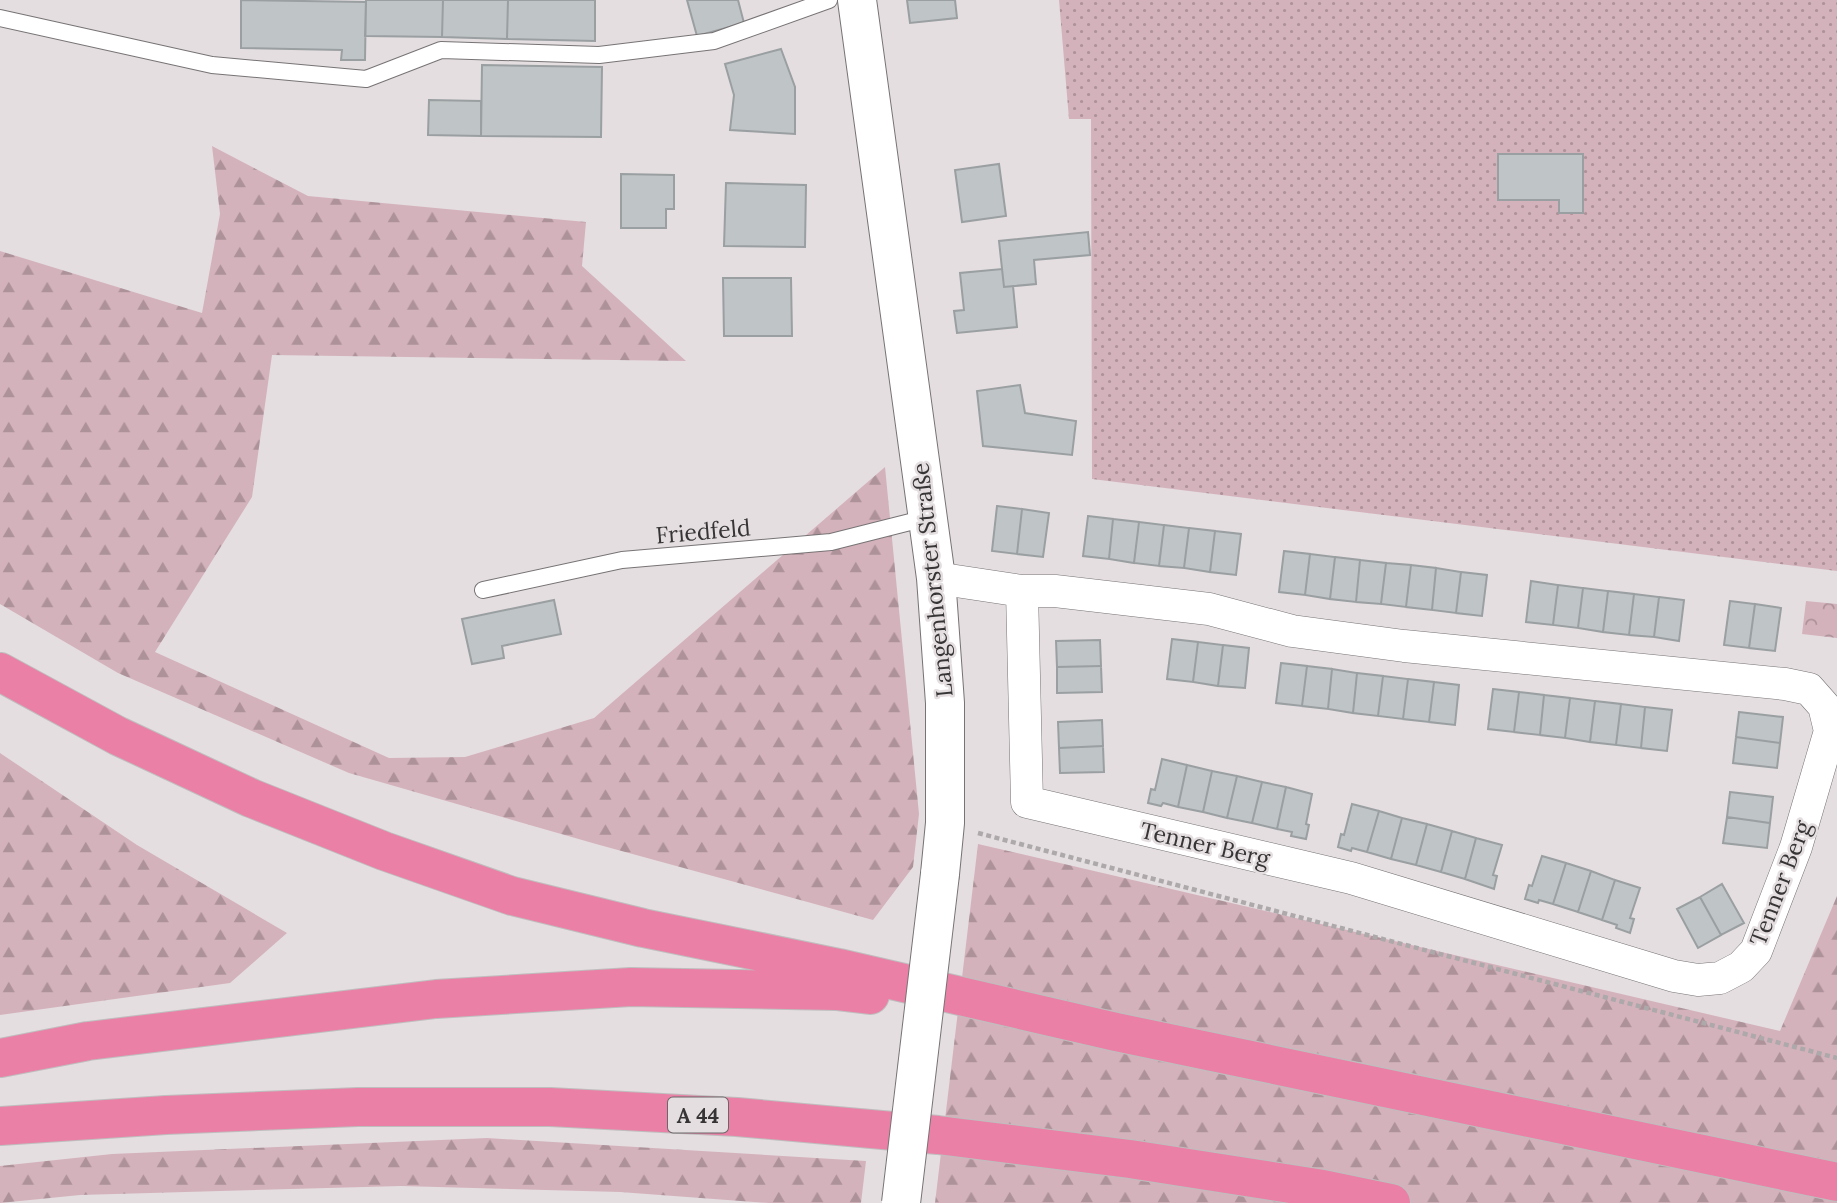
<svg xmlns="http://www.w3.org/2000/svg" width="1837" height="1203" font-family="Lora,serif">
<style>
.forest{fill:url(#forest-firs)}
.park{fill:url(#park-crowns)}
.garden{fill:url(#garden-dots)}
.building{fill:#bfc4c6;stroke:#9a9fa1;stroke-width:2}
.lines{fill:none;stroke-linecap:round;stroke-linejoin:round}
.lane-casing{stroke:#777374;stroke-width:18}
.street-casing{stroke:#777374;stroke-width:33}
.secondary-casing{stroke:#777374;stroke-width:40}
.highway-casing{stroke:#bfbebe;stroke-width:40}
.path{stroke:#ada8aa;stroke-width:4.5;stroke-dasharray:5 3.5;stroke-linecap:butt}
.lane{stroke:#fff;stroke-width:16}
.street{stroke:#fff;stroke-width:32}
.secondary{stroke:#fff;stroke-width:38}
.highway{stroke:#ea80a6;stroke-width:38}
.secondary-bridge-casing{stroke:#777374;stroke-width:40;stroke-linecap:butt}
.secondary-bridge{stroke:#fff;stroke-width:38}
.labels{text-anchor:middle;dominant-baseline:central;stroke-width:5;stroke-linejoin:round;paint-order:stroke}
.shield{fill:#e4dee0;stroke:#6a6768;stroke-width:2}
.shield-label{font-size:21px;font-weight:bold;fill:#363435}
.street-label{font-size:23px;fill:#363435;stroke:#e4dee0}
</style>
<defs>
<pattern id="forest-firs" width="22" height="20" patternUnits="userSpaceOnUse" patternTransform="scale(1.75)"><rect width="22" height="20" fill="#d4b2bc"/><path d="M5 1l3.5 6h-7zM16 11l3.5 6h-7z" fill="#ad929a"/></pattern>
<pattern id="park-crowns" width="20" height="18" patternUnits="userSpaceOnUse" patternTransform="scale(1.75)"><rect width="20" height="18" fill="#d4b2bc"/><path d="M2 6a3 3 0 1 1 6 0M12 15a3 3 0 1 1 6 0" fill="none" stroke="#ad929a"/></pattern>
<pattern id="garden-dots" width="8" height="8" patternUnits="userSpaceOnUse" patternTransform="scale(1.75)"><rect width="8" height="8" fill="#d4b2bc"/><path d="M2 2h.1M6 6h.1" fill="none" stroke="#ad929a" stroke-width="1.8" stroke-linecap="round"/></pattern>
</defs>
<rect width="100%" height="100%" fill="#e4dee0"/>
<path class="forest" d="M 212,146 L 308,196 L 586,222 L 582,266 L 686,361 L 272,355 L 252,497 L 155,652 L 389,758 L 465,757 L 594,718 L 885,467 L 919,814 L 913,867 L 873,920 L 596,844 L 349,773 L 118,673 L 0,604 L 0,251 L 202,313 L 220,214 Z
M 0,753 L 137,845 L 287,933 L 230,983 L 0,1015 Z
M 978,844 L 1780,1031 L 1837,896 L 1837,1203 L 935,1203 Z
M 487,1138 L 866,1161 L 861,1203 L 769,1203 L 620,1192 L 401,1186 L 80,1195 L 0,1203 L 0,1166 L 112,1154 Z"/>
<path class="park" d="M 1806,601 L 1837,604 L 1837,638 L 1802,634 Z"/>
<path class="garden" d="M 1059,0 L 1837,0 L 1837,571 L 1092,479 L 1091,119 L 1069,119 Z"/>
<path class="building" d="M 241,0 L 366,2 L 365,60 L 341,60 L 342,50 L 241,48 Z
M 366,0 L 443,0 L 442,37 L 365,36 Z
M 443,0 L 508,0 L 507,39 L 442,37 Z
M 508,0 L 595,0 L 595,41 L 507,39 Z
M 687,0 L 738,0 L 744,23 L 697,36 Z
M 907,0 L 955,0 L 957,18 L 910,23 Z
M 781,49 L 795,87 L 795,134 L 730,130 L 734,95 L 725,64 Z
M 482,65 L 602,67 L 601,137 L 481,136 Z
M 429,100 L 481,101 L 481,136 L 428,135 Z
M 1498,154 L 1583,154 L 1583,213 L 1559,213 L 1559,200 L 1498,200 Z
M 999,164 L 1006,216 L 962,222 L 955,170 Z
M 621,174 L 674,175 L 674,209 L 666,209 L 666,228 L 621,228 Z
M 726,183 L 806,185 L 805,247 L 724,246 Z
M 1088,232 L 1090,255 L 1034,260 L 1036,284 L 1004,287 L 999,241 Z
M 1002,269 L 1004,287 L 1013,286 L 1017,327 L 957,333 L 954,311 L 964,310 L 960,273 Z
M 723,278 L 791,278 L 792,336 L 724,336 Z
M 1020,385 L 1025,413 L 1076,421 L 1072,455 L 983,446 L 977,391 Z
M 997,506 L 1022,509 L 1017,554 L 992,551 Z
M 1022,509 L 1049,513 L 1043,557 L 1017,554 Z
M 1088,516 L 1113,519 L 1109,559 L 1083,556 Z
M 1113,519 L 1139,522 L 1134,563 L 1109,559 Z
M 1139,522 L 1164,525 L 1159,566 L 1134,563 Z
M 1164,525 L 1189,528 L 1184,568 L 1159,566 Z
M 1189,528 L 1215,531 L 1210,572 L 1184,568 Z
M 1215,531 L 1241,534 L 1236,575 L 1210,572 Z
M 1284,551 L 1310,554 L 1305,595 L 1279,592 Z
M 1310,554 L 1335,557 L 1330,599 L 1305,595 Z
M 1335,557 L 1360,560 L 1356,602 L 1330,599 Z
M 1360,560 L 1386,563 L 1381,604 L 1356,602 Z
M 1386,563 L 1411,565 L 1406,607 L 1381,604 Z
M 1411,565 L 1436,568 L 1432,610 L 1406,607 Z
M 1436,568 L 1461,572 L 1456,613 L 1432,610 Z
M 1461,572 L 1487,575 L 1482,616 L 1456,613 Z
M 1531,581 L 1558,585 L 1553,625 L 1526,622 Z
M 1558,585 L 1583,588 L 1578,628 L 1553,625 Z
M 1583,588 L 1608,591 L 1603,632 L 1578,628 Z
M 1608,591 L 1634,594 L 1629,635 L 1603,632 Z
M 1634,594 L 1659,597 L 1654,637 L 1629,635 Z
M 1659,597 L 1684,600 L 1679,641 L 1654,637 Z
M 554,600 L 561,634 L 502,646 L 504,658 L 472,664 L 462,619 Z
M 1730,601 L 1755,604 L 1749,648 L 1724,645 Z
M 1755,604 L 1781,608 L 1775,651 L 1749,648 Z
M 1172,639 L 1198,642 L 1193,682 L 1167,679 Z
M 1100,640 L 1101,666 L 1057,667 L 1056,641 Z
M 1198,642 L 1223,645 L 1218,686 L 1193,682 Z
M 1223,645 L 1249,648 L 1245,688 L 1218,686 Z
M 1281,663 L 1307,666 L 1302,706 L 1276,703 Z
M 1101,666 L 1102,692 L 1057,693 L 1057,667 Z
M 1307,666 L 1332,669 L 1328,709 L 1302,706 Z
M 1332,669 L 1357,673 L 1353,713 L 1328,709 Z
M 1357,673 L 1383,676 L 1378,716 L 1353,713 Z
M 1383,676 L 1408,679 L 1403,719 L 1378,716 Z
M 1408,679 L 1434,682 L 1429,722 L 1403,719 Z
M 1434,682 L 1459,685 L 1455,725 L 1429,722 Z
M 1493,689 L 1519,692 L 1514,732 L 1488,729 Z
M 1519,692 L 1544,695 L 1540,735 L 1514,732 Z
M 1544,695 L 1570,698 L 1565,738 L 1540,735 Z
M 1570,698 L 1595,701 L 1590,742 L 1565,738 Z
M 1595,701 L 1621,704 L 1616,745 L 1590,742 Z
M 1621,704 L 1645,707 L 1641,748 L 1616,745 Z
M 1645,707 L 1672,710 L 1667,751 L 1641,748 Z
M 1739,712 L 1783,717 L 1780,743 L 1736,737 Z
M 1102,720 L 1103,746 L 1059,748 L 1058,722 Z
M 1736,737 L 1780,743 L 1777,768 L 1733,763 Z
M 1103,746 L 1104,772 L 1060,773 L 1059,748 Z
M 1162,759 L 1187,765 L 1178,807 L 1163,803 L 1161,806 L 1148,803 L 1151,789 L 1155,790 Z
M 1187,765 L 1212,771 L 1203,812 L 1178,807 Z
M 1212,771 L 1237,776 L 1227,818 L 1203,812 Z
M 1237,776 L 1262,782 L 1252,823 L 1227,818 Z
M 1262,782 L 1286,787 L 1277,829 L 1252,823 Z
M 1286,787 L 1312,794 L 1306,824 L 1309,825 L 1306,839 L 1291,836 L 1292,832 L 1277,829 Z
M 1730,792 L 1773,797 L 1770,823 L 1727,817 Z
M 1352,804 L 1379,811 L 1367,852 L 1352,848 L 1351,851 L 1338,847 L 1341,834 L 1344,835 Z
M 1379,811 L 1402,818 L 1391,859 L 1367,852 Z
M 1727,817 L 1770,823 L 1767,848 L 1723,843 Z
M 1402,818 L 1427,824 L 1416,865 L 1391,859 Z
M 1427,824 L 1452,831 L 1441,872 L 1416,865 Z
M 1452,831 L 1476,838 L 1465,879 L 1441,872 Z
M 1476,838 L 1502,845 L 1493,875 L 1497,876 L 1494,889 L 1465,879 Z
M 1542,856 L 1566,863 L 1553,904 L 1539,900 L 1538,903 L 1525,899 L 1529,885 L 1532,886 Z
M 1566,863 L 1591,871 L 1578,912 L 1553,904 Z
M 1591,871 L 1615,880 L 1602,920 L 1578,912 Z
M 1615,880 L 1640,888 L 1630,918 L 1634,919 L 1630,933 L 1616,928 L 1617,925 L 1602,920 Z
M 1722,884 L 1744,923 L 1721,935 L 1700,897 Z
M 1700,897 L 1721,935 L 1698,948 L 1677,909 Z"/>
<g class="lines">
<defs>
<path id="lane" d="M 0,18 L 212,65 L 366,79 L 441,50 L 599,55 L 714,41 L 829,0
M 483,590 L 622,560 L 831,542 L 926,518"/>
<path id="street" d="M 936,578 L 1022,591 L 1055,591 L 1209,609 L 1292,631 L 1404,646 L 1785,684 L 1809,689 L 1824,706 L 1830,731 L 1796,847 L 1756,951 L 1741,967 L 1720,978 L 1698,980 L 1674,976 L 1351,878 L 1027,802 L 1022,591"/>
<path id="secondary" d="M 857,0 L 936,578 L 945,703 L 945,823 L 940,874"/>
<path id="highway" d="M 0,672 L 118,736 L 251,798 L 384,851 L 512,896 L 643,928 L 839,968 L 1116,1032 L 1837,1182
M 0,1058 L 88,1041 L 436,999 L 631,987 L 836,991 L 870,995
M 0,1126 L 166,1115 L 358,1107 L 550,1107 L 737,1117 L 938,1135 L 1130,1159 L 1323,1189 L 1391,1203"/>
</defs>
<use href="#lane" class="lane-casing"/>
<use href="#street" class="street-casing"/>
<use href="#secondary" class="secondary-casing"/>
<use href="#highway" class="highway-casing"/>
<path class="path" d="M 978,833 L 1837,1058"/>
<use href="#lane" class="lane"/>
<use href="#street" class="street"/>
<use href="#secondary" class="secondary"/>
<use href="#highway" class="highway"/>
<defs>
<path id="secondary-bridge" d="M 901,1203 L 940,874"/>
</defs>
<use href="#secondary-bridge" class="secondary-bridge-casing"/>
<use href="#secondary-bridge" class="secondary-bridge"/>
</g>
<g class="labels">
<rect class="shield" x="668" y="1097.5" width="60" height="35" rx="5"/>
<g class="shield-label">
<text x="698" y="1115">A 44</text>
</g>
<g class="street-label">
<text transform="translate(703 531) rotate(-5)">Friedfeld</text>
<text transform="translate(932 580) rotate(-96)">Langenhorster Straße</text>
<text transform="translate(1205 844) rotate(13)">Tenner Berg</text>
<text transform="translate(1780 883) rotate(-69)">Tenner Berg</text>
</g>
</g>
</svg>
